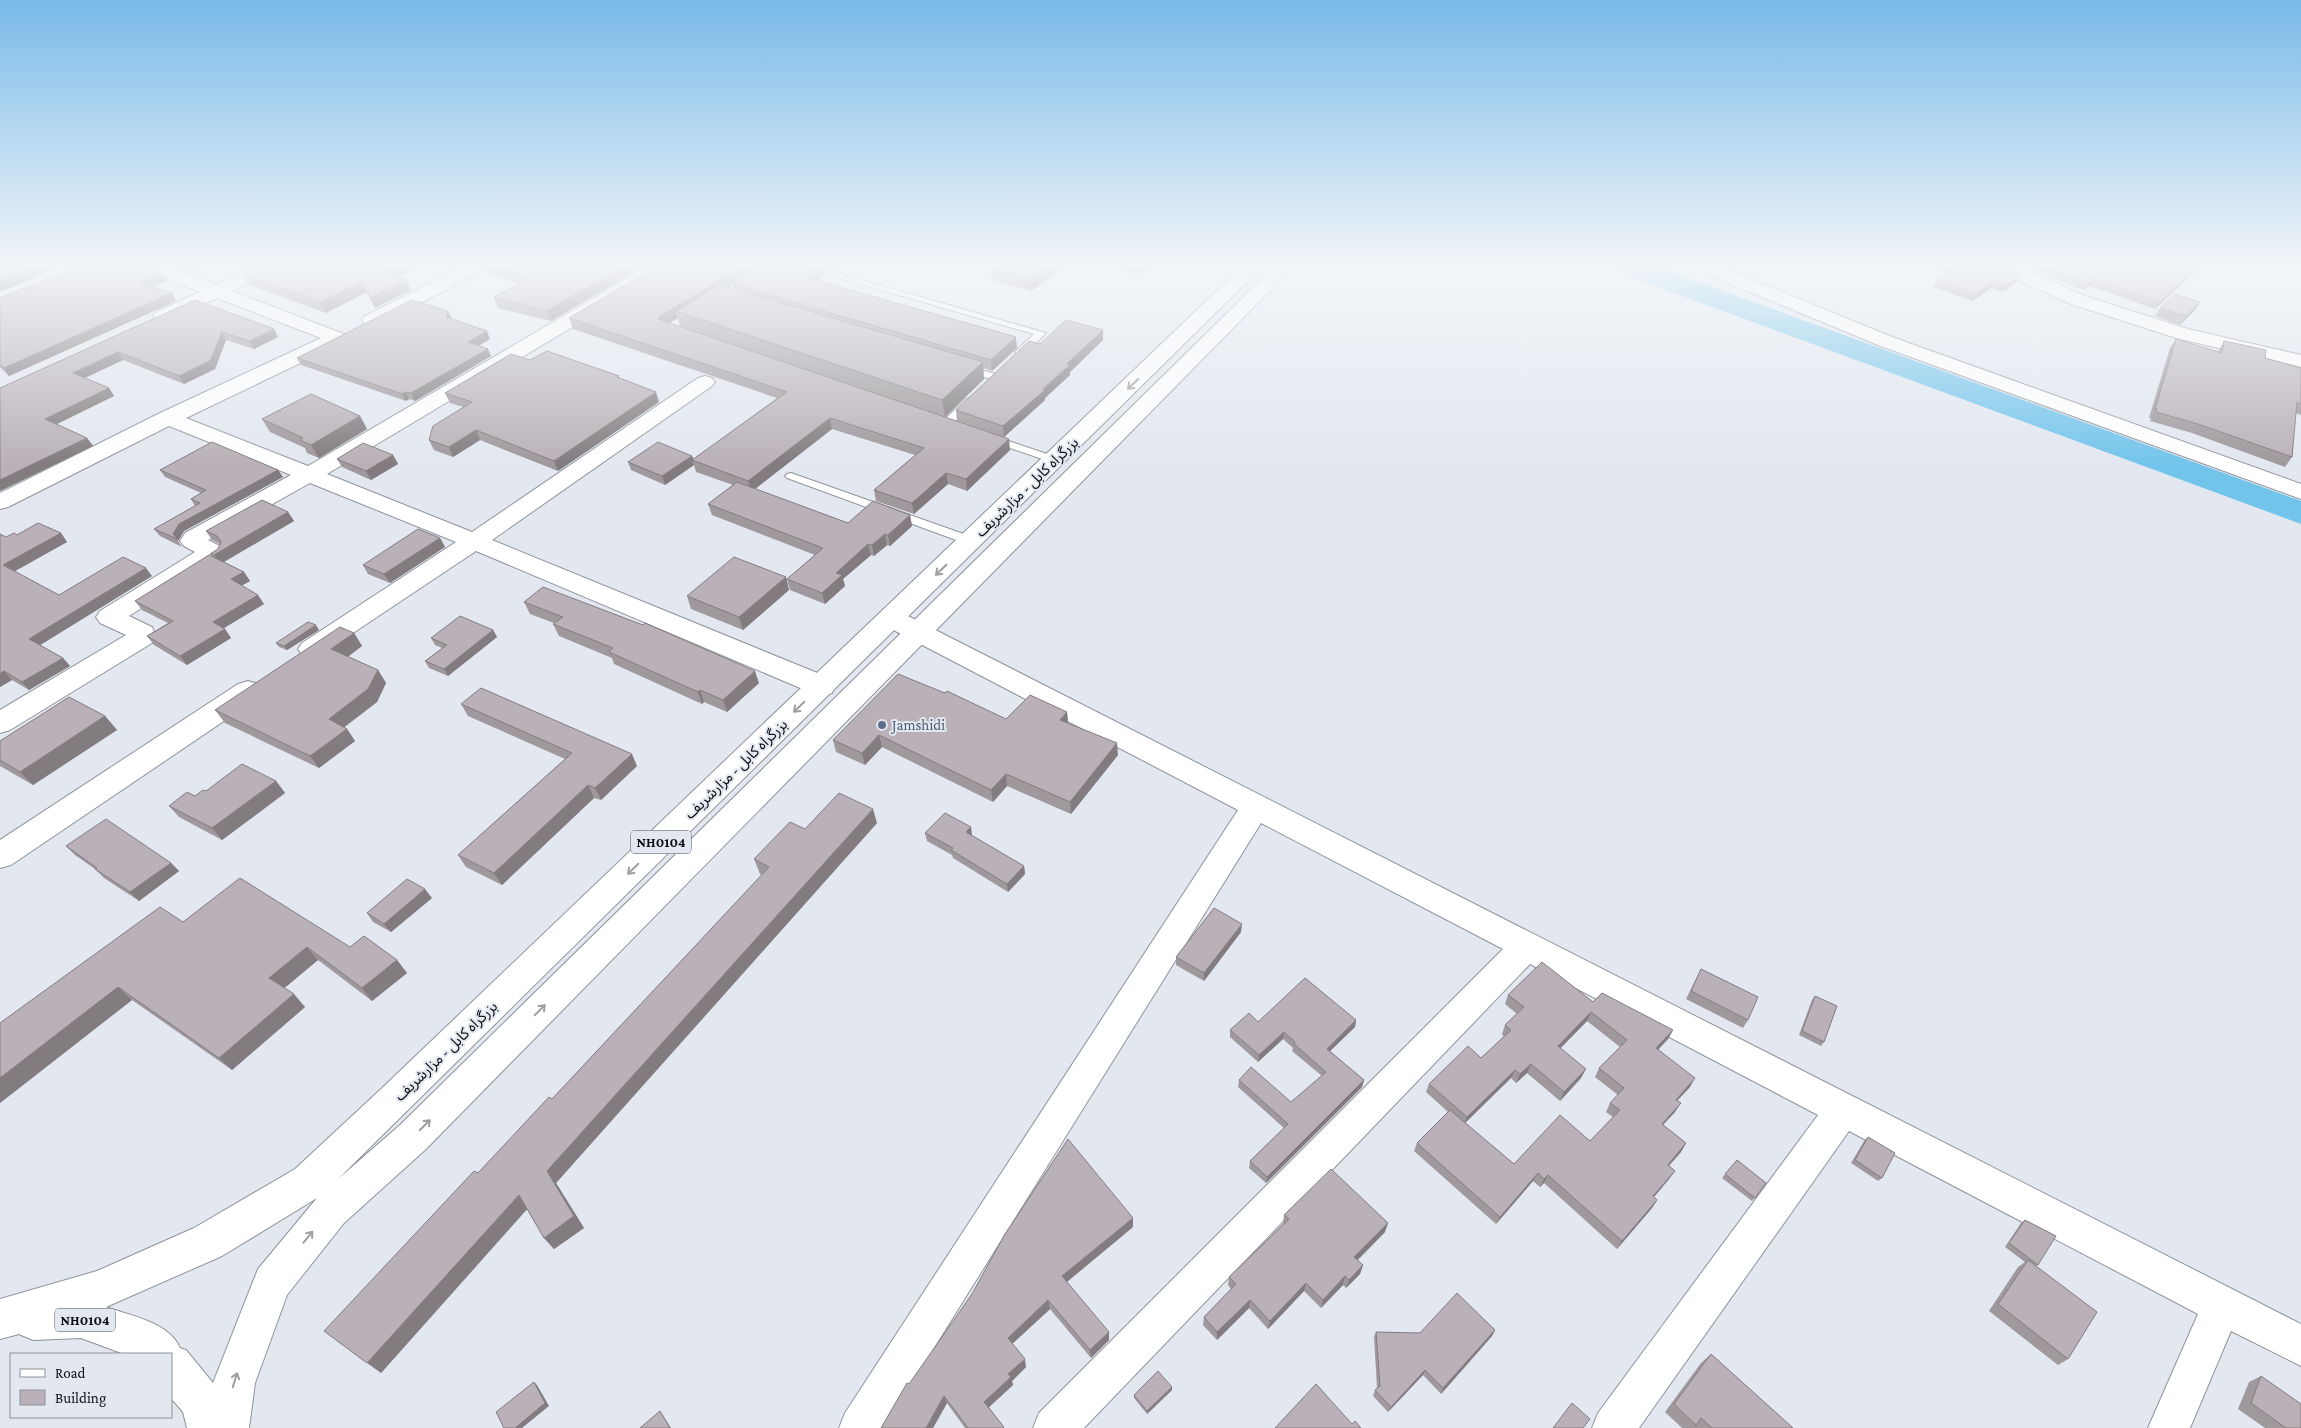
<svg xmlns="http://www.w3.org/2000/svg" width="2301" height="1428" font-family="'Crimson Pro','Noto Sans Arabic',serif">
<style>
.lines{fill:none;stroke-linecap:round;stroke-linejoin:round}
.river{fill:#73c4eb;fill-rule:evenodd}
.lane-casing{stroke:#8e939a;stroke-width:2}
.street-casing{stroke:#8e939a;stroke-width:2}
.highway-casing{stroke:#8e939a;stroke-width:2}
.lane{fill:#fff;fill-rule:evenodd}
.street{fill:#fff;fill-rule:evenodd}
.highway{fill:#fff;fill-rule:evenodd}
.wall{fill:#9f989d;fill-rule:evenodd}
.shaded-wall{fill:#827c80}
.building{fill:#b9b1b7;stroke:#827c80}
.oneway{stroke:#9e9fa0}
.service-dot{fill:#5c6f8a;stroke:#e3e8f0;stroke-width:2}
.labels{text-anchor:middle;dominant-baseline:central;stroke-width:4;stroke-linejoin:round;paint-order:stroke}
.shield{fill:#e3e8f0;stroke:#4d4f54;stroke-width:1}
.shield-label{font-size:14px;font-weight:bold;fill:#0d0e11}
.street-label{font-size:15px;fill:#0d0e11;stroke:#e3e8f0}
.service-label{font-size:15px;fill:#4e5e75;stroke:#e3e8f0;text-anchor:start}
</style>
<rect width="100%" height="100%" fill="#e3e8f0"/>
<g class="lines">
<path class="river" d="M 1608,264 L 1649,264 L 2301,501 L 2301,524 L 1612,270 Z"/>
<defs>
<path id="lane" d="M 791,264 L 806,264 L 1046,333 L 1024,355 L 1016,355 L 1016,351 L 1034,334 Z
M 967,366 L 999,375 L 1000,377 L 995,380 L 963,371 L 962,369 Z
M 970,398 L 974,399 L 974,403 L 951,425 L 943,425 L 943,421 L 966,399 Z
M 991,435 L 1059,458 L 1061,460 L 1059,462 L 1051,462 L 987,440 L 987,436 Z
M 791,473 L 975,538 L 977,541 L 971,545 L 967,544 L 787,478 L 785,476 L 787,474 Z"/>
<path id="street" d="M 136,264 L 162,264 L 216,285 L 261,264 L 285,264 L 282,268 L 232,291 L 344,334 L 347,338 L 336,346 L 186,418 L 308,466 L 652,264 L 674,264 L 671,268 L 327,474 L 472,532 L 698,378 L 705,376 L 712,378 L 715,382 L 712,386 L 492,540 L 832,679 L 835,686 L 832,693 L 822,695 L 812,693 L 476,551 L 320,655 L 311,658 L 302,655 L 298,649 L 302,643 L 456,542 L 310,483 L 208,540 L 222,547 L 225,552 L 222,557 L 129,616 L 152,627 L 156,637 L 152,643 L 10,730 L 0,733 L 0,710 L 126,635 L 100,623 L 96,617 L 100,611 L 195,552 L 184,546 L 180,541 L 185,533 L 291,475 L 169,426 L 8,507 L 0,509 L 0,493 L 160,413 L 321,338 L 217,298 L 170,320 L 163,322 L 156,320 L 153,316 L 156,312 L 200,292 L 139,268 Z
M 468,264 L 491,264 L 488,268 L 379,324 L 372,326 L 365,324 L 362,320 L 365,316 Z
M 1689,264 L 1714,264 L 1892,337 L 2301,484 L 2301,499 L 1878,345 L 1692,268 Z
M 1988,264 L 2012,264 L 2085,296 L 2188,329 L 2301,355 L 2301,367 L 2176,338 L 2071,304 L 1991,268 Z
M 891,610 L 900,612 L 2301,1324 L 2301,1366 L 2231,1331 L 2190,1428 L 2148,1428 L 2198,1314 L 1849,1131 L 1639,1428 L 1592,1428 L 1598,1413 L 1818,1115 L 1530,964 L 1084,1428 L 1033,1428 L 1039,1413 L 1503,949 L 1261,823 L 884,1428 L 839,1428 L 845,1413 L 1238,810 L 882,624 L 878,618 L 882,612 Z
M 248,681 L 258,684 L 262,691 L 258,698 L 11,865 L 0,868 L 0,840 L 238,684 Z"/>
<path id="highway" d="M 1245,264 L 1265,264 L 337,1180 L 400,1125 L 1277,264 L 1296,264 L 426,1149 L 344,1223 L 287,1295 L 255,1383 L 249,1428 L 187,1428 L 183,1412 L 171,1398 L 171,1354 L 124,1354 L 81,1338 L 33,1340 L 19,1334 L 0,1339 L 0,1299 L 97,1271 L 194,1228 L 295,1169 L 380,1090 ZM 317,1198 L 258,1269 L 213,1383 L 186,1350 L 180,1348 C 169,1322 131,1316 106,1307 L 222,1256 Z"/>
</defs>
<use href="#lane" class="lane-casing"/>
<use href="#street" class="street-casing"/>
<use href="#highway" class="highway-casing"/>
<use href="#lane" class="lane"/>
<use href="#street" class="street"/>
<use href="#highway" class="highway"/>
</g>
<path class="wall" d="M 167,264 L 205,264 L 187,272 Z
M 266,264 L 417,264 L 418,267 L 397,277 L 411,290 L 375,308 L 367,292 L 326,313 L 249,285 L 243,275 Z
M 480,264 L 648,264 L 551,321 L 498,308 L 494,297 L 519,284 L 484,272 Z
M 660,264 L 840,264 L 833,270 L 822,267 L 824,276 L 817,281 L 1017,348 L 992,371 L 983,368 L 984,379 L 945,417 L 957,421 L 956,410 L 1040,344 L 1103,330 L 1103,340 L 1070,372 L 1070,375 L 1045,398 L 1045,400 L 1004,437 L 1010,450 L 967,491 L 948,484 L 914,514 L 876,501 L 874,490 L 915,455 L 832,429 L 755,489 L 848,523 L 910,515 L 912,526 L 890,546 L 887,545 L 874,556 L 871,555 L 843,579 L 845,586 L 825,604 L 790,590 L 787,579 L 815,555 L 712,515 L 708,504 L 733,485 L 696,472 L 694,465 L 665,485 L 631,470 L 628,462 L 692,456 L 694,459 L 777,398 L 573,329 L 569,318 ZM 732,284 L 733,289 L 728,287 ZM 678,318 L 680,327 L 669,323 Z
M 1067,264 L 1031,291 L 992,280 L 991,268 Z
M 1099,264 L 1151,264 L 1139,275 Z
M 1940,264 L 1995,264 L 2017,282 L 2002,292 L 1991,288 L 1972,301 L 1933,287 L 1936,281 L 1947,273 L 1937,270 Z
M 2018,264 L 2194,264 L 2198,265 L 2194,272 L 2155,309 L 2090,286 L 2084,290 Z
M 161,273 L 166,281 L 153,286 L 172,293 L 176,301 L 9,376 L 0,367 L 0,298 Z
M 195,300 L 278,337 L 254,349 L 226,340 L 215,369 L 184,384 L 123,360 L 85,378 L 109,388 L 114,396 L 56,424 L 87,438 L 93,446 L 0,491 L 0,388 Z
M 2160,308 L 2195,310 L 2180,325 L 2155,316 Z
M 451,319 L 490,339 L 478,346 L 491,356 L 415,401 L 409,399 L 406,401 L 301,365 L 297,358 Z
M 2176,339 L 2218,352 L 2224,341 L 2265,358 L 2301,368 L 2301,415 L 2296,413 L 2292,457 L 2285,467 L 2192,433 L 2150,421 L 2151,418 L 2149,418 L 2170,348 Z
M 530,360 L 619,378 L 659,402 L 558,471 L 480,440 L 453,457 L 434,450 L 429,440 L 463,407 L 450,403 L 445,393 Z
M 360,416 L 367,429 L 319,458 L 307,453 L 305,448 L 270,432 L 262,419 Z
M 393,455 L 398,464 L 371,480 L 342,467 L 337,459 Z
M 160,470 L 278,470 L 283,477 L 184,531 L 178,541 L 182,547 L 160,536 L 154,529 L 195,506 L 191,499 L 201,493 L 165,477 Z
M 288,512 L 294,521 L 224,562 L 244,572 L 250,581 L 241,586 L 264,604 L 224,628 L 231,638 L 187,665 L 154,645 L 147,636 L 168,623 L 142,610 L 135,601 L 212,556 L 210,554 L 218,549 L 220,544 L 212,540 L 206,531 Z
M 61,533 L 67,542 L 14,571 L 59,595 L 152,576 L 40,645 L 63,658 L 70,666 L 29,690 L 12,680 L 0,687 L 6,537 L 17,535 Z
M 440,538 L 445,547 L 390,583 L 368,574 L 363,565 Z
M 786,577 L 789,590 L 743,630 L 691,609 L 687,596 Z
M 524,602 L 759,683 L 727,712 L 704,702 L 702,704 L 614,664 L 612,658 L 559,636 L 553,624 L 554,623 L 530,614 Z
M 319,630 L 287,650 L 279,647 L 276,643 Z
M 493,630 L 497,637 L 448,676 L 429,668 L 425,661 L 442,648 L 435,645 L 431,638 Z
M 354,633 L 362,646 L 348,657 L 378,670 L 386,683 L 377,702 L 344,727 L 347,729 L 355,741 L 319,768 L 225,723 L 215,710 Z
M 461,704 L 637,766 L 601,800 L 594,798 L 502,885 L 466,867 L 458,855 L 565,759 L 468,716 Z
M 1067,712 L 1068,723 L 1118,755 L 1071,814 L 1007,786 L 993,802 L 882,747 L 865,765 L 836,752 L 833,740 Z
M 105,716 L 117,730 L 33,785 L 0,766 L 0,741 Z
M 276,781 L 285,793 L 222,840 L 179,817 L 169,806 L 195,796 L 206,791 Z
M 877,823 L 556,1183 L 584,1228 L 554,1249 L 544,1238 L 527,1209 L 381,1373 L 478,1173 L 552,1099 L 762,875 L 760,874 L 754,859 L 805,829 Z
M 925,833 L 972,835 L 971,836 L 1024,866 L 1025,874 L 1008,892 L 953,858 L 952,855 L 927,841 Z
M 66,846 L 171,863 L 179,871 L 139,901 L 104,878 L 95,869 L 75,855 Z
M 432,898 L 391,932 L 373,922 L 367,913 Z
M 183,922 L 350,947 L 397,960 L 407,973 L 372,1001 L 318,960 L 284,988 L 305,1007 L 232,1070 L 132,1000 L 0,1103 L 0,1022 L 0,1023 Z
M 1241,932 L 1204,981 L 1176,965 L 1176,957 Z
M 1701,969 L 1748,1020 L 1743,1028 L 1686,999 Z
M 1508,995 L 1593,1002 L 1673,1030 L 1668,1039 L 1658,1050 L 1690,1087 L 1677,1101 L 1675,1112 L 1663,1125 L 1686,1143 L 1681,1152 L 1669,1166 L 1675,1171 L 1669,1179 L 1654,1197 L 1657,1200 L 1652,1208 L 1617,1249 L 1544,1183 L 1540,1187 L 1533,1181 L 1496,1224 L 1414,1151 L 1417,1143 L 1448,1112 L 1426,1092 L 1429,1084 L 1481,1058 L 1504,1037 L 1502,1034 L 1505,1025 L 1517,1014 L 1505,1004 ZM 1587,1021 L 1620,1047 L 1599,1068 L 1595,1077 L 1618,1095 L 1610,1103 L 1606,1112 L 1613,1117 L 1590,1141 L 1514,1164 L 1465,1123 L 1511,1078 L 1516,1083 L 1527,1073 L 1560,1101 L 1581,1078 L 1560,1048 Z
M 1815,996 L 1824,1042 L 1821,1046 L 1799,1035 L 1812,1000 Z
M 1356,1020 L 1355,1027 L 1330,1051 L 1364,1080 L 1362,1087 L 1266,1183 L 1249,1168 L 1250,1161 L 1284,1128 L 1238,1087 L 1239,1080 L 1291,1102 L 1322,1076 L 1292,1051 L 1293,1048 L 1283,1039 L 1258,1062 L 1230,1037 L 1230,1030 L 1258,1022 Z
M 1868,1137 L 1882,1178 L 1878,1181 L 1851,1163 L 1864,1141 Z
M 1737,1160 L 1766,1183 L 1752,1201 L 1722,1178 Z
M 1284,1215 L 1385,1232 L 1357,1260 L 1363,1265 L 1360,1274 L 1346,1288 L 1343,1285 L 1321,1308 L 1304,1291 L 1268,1329 L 1249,1308 L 1217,1340 L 1203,1325 L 1204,1317 L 1231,1289 L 1228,1285 L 1229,1277 L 1283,1224 Z
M 2025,1220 L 2038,1265 L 2036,1266 L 2068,1359 L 2058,1365 L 1989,1311 L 2018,1267 L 2025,1262 L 2005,1247 L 2021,1223 Z
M 1133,1227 L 1067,1282 L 1109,1340 L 1091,1358 L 1050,1309 L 1012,1344 L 1026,1367 L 1012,1381 L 1013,1385 L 989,1407 L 1004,1428 L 965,1428 L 947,1403 L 933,1428 L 881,1428 L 909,1384 Z
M 1495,1330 L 1492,1336 L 1441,1394 L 1423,1375 L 1388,1412 L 1373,1396 L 1375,1390 L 1377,1388 L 1374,1337 L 1376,1332 L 1420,1333 Z
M 1711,1354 L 1793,1428 L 1682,1428 L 1665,1412 L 1701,1363 Z
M 2261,1376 L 2301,1428 L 2265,1428 L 2238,1409 L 2249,1382 Z
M 1172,1390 L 1147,1414 L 1134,1398 L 1134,1395 Z"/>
<path class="shaded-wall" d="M 44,264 L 68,264 L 0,292 L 0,282 Z
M 182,264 L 205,264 L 187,272 Z
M 397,264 L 417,264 L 418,267 L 387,282 L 382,272 Z
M 627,264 L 648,264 L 551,321 L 547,311 Z
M 746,264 L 765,264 L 684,314 L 676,311 L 678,318 L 662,327 L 658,319 L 659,317 Z
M 832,264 L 840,264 L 833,270 Z
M 1050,264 L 1067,264 L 1031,291 L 1031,279 Z
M 1139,264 L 1151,264 L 1139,275 Z
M 822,265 L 824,276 L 807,288 L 805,277 Z
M 2198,265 L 2194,272 L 2155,309 L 2159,303 Z
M 161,273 L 166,281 L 145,290 L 140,282 Z
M 2020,275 L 2017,282 L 2002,292 L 2005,286 Z
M 2094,279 L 2090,286 L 2084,290 L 2087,284 Z
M 406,280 L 411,290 L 375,308 L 370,298 Z
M 1994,281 L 1991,288 L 1972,301 L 1975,295 Z
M 362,282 L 367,292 L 326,313 L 321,302 Z
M 172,293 L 176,301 L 9,376 L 4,368 Z
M 2200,302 L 2195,310 L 2180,325 L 2186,316 Z
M 448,311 L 452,319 L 446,317 Z
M 274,329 L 278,337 L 254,349 L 250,341 Z
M 1103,330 L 1103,340 L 1070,372 L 1070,375 L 1045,398 L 1045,400 L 1004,437 L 1003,426 L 1043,389 L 1067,364 Z
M 487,331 L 490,339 L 471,350 L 468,342 Z
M 222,332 L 226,340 L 215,369 L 184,384 L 179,376 Z
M 1016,337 L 1017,348 L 992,371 L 991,360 Z
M 488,349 L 491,356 L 415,401 L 411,393 Z
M 118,352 L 123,360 L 78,381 L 73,373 Z
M 983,362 L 984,379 L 945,417 L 942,400 Z
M 109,388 L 114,396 L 51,427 L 45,419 Z
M 406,392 L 409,399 L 406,401 L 402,394 Z
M 656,392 L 659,402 L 558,471 L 554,461 Z
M 360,416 L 367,429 L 319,458 L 311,445 Z
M 830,418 L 832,429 L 751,492 L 748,481 Z
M 476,430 L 480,440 L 453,457 L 449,447 Z
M 87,438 L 93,446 L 0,491 L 0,480 Z
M 1009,439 L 1010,450 L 967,491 L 966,479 Z
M 393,455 L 398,464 L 371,480 L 366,471 Z
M 692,456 L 694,461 L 692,460 L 694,465 L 665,485 L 662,476 Z
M 278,470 L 283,477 L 184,531 L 178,541 L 173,534 L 179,524 Z
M 946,473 L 948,484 L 914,514 L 912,503 Z
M 288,512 L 294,521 L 220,564 L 214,555 Z
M 910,515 L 912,526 L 890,546 L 888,535 Z
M 61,533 L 67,542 L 10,574 L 3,565 Z
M 885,534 L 887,545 L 874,556 L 872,545 Z
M 440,538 L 445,547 L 390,583 L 384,574 Z
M 868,544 L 871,555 L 843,579 L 845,586 L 825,604 L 822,593 L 836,573 Z
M 146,568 L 152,576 L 37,647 L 29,639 Z
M 244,572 L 250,581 L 237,588 L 231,579 Z
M 786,577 L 789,590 L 743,630 L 739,617 Z
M 258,595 L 264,604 L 219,631 L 213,622 Z
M 316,625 L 319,630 L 287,650 L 284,646 Z
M 225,629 L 231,638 L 187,665 L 180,656 Z
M 493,630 L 497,637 L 448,676 L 444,669 Z
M 354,633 L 362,646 L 340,662 L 331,649 Z
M 63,658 L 70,666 L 29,690 L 22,682 Z
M 378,670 L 386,683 L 377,702 L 338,732 L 329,719 Z
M 4,671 L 12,680 L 0,687 L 0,674 Z
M 755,671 L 759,683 L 727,712 L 723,700 Z
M 700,690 L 704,702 L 702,704 L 698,692 Z
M 1067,712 L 1068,724 L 1060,720 Z
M 105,716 L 117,730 L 33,785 L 20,772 Z
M 347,729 L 355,741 L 319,768 L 310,756 Z
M 879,735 L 882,747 L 865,765 L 862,753 Z
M 1117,743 L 1118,755 L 1071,814 L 1070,802 Z
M 632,754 L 637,766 L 601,800 L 595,788 Z
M 1006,774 L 1007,786 L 993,802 L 991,790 Z
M 276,781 L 285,793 L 222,840 L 212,828 Z
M 588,785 L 594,798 L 502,885 L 494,873 Z
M 873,809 L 877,823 L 556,1183 L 584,1228 L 554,1249 L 544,1238 L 547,1171 Z
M 971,827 L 972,835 L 967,840 L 966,832 Z
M 171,863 L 179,871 L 139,901 L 130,892 Z
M 1024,866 L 1025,874 L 1008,892 L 1007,884 Z
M 425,889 L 432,898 L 391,932 L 384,924 Z
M 1242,924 L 1241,932 L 1204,981 L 1204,973 Z
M 307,947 L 318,960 L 281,991 L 269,978 Z
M 397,960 L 407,973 L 372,1001 L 362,988 Z
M 118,987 L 132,1000 L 0,1103 L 0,1078 Z
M 294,994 L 305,1007 L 232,1070 L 219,1058 Z
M 1591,1012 L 1587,1021 L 1554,1055 L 1558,1046 Z
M 1356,1020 L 1355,1027 L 1325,1056 L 1327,1049 Z
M 1673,1030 L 1668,1039 L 1651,1057 L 1656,1048 Z
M 1284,1032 L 1283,1039 L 1258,1062 L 1259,1055 Z
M 1531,1064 L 1527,1073 L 1516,1083 L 1520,1074 Z
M 1586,1069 L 1581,1078 L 1560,1101 L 1564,1092 Z
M 1515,1070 L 1511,1078 L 1463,1125 L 1467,1117 Z
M 1695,1078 L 1690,1087 L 1670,1108 L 1676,1100 Z
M 1364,1080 L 1362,1087 L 1266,1183 L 1267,1177 Z
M 1681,1103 L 1675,1112 L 1656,1132 L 1662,1124 Z
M 1686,1143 L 1681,1152 L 1662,1173 L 1668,1165 Z
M 1675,1171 L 1669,1179 L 1648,1204 L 1653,1196 Z
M 1538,1173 L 1533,1181 L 1496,1224 L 1500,1217 Z
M 1548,1175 L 1544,1183 L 1540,1187 L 1544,1179 Z
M 519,1195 L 529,1207 L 381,1373 L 367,1363 Z
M 1657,1200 L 1652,1208 L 1617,1249 L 1622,1241 Z
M 1133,1218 L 1133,1227 L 1063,1285 L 1062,1276 Z
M 1388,1223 L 1385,1232 L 1352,1266 L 1354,1257 Z
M 1363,1265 L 1360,1274 L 1346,1288 L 1349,1280 Z
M 1345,1276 L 1343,1285 L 1321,1308 L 1323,1300 Z
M 1306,1283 L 1304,1291 L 1268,1329 L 1270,1321 Z
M 1048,1300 L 1050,1309 L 1010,1346 L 1008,1338 Z
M 1250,1300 L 1249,1308 L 1217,1340 L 1217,1332 Z
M 1495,1330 L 1492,1336 L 1441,1394 L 1443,1388 Z
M 1109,1332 L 1109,1340 L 1091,1358 L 1090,1350 Z
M 1025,1359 L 1026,1367 L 1012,1381 L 1013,1385 L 987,1409 L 984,1402 L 1008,1374 Z
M 1425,1370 L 1423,1375 L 1388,1412 L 1391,1407 Z
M 534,1382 L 537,1385 L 549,1406 L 522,1428 L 515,1428 Z
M 1172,1387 L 1172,1390 L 1147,1414 L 1147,1411 Z
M 944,1396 L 947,1403 L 933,1428 L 926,1428 Z
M 660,1411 L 662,1414 L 671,1428 L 670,1428 Z"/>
<path class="building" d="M 0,264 L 44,264 L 0,282 Z
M 86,264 L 139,264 L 161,273 L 140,282 L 172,293 L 4,368 L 0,365 L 0,298 Z
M 266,264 L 397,264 L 382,272 L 406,280 L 370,298 L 362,282 L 321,302 L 243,275 Z
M 486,264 L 627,264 L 547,311 L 494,297 L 530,278 Z
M 660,264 L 746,264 L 659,317 L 658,319 L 1009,439 L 966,479 L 946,473 L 912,503 L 874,490 L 924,448 L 830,418 L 748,481 L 692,460 L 787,392 L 569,318 Z
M 764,264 L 819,264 L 822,265 L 805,277 L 1016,337 L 991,360 L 732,284 Z
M 997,264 L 1050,264 L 1031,279 L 991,268 Z
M 1943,264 L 1995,264 L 2020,275 L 2005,286 L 1994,281 L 1975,295 L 1936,281 L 1955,268 Z
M 2037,264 L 2194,264 L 2198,265 L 2159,303 L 2094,279 L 2087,284 Z
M 720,285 L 983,362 L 942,400 L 676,311 Z
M 2175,294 L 2200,302 L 2186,316 L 2160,308 Z
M 195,300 L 274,329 L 250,341 L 222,332 L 210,361 L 179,376 L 118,352 L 73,373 L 109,388 L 45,419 L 87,438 L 0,480 L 0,388 Z
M 412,300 L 448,311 L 446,317 L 487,331 L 468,342 L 488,349 L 411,393 L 406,392 L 402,394 L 297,358 Z
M 1066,320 L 1103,330 L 1067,364 L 1070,365 L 1043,389 L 1045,390 L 1003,426 L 956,410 L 1029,341 L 1040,344 Z
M 2176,339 L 2222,353 L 2224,341 L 2266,350 L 2265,358 L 2301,368 L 2301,404 L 2297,402 L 2292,457 L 2198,424 L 2156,412 L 2157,409 L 2155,409 Z
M 547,351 L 619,376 L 617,377 L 656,392 L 554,461 L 476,430 L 449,447 L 429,440 L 433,426 L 472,402 L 445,393 L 511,354 L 530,360 Z
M 311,394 L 360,416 L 311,445 L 300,440 L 303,438 L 262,419 Z
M 212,442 L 278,470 L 179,524 L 173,534 L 177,539 L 154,529 L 200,503 L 191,499 L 206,490 L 160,470 Z
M 658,442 L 692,456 L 662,476 L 628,462 Z
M 363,443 L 393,455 L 366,471 L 337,459 Z
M 737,482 L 848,523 L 873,501 L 910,515 L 888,535 L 885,534 L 872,545 L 868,544 L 836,573 L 842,575 L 822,593 L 787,579 L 823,548 L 708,504 Z
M 262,500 L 288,512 L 214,555 L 210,554 L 218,549 L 221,542 L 217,536 L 206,531 Z
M 38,523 L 61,533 L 3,565 L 59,595 L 123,557 L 146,568 L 29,639 L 63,658 L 22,682 L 4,671 L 0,674 L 0,534 L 6,537 L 14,533 L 17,535 Z
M 418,529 L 440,538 L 384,574 L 363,565 Z
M 209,555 L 244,572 L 231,579 L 258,595 L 213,622 L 225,629 L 180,656 L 147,636 L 173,621 L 135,601 Z
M 734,557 L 786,577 L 739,617 L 687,596 Z
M 543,587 L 643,625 L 645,623 L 755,671 L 723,700 L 700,690 L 698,692 L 609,652 L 613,648 L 553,624 L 563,617 L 524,602 Z
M 460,616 L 493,630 L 444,669 L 425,661 L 447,645 L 431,638 Z
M 308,622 L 316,625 L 284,646 L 276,643 Z
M 340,627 L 354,633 L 331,649 L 378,670 L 368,689 L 329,719 L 347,729 L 310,756 L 215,710 Z
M 898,674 L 945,693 L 947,691 L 1006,719 L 1030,695 L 1067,712 L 1060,720 L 1117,743 L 1070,802 L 1006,774 L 991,790 L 879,735 L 862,753 L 833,740 Z
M 481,688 L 632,754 L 595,788 L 588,785 L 494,873 L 458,855 L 572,753 L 461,704 Z
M 69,697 L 105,716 L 20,772 L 0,760 L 0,741 Z
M 242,764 L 276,781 L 212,828 L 169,806 L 187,792 L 195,796 L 203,790 L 206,791 Z
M 839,793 L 873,809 L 547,1171 L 574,1216 L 544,1238 L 519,1195 L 367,1363 L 324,1331 L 474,1171 L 478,1173 L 549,1097 L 552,1099 L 769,867 L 754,859 L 790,822 L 805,829 Z
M 945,813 L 971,827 L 966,832 L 1024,866 L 1007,884 L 951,850 L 953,848 L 925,833 Z
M 106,819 L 171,863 L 130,892 L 95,869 L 97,868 L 66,846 Z
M 240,878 L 350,947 L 364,936 L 397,960 L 362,988 L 307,947 L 269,978 L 294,994 L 219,1058 L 118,987 L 0,1078 L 0,1023 L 160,907 L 183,922 Z
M 407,879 L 425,889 L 384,924 L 367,913 Z
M 1214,908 L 1242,924 L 1204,973 L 1176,957 Z
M 1542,962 L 1593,1002 L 1602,993 L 1673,1030 L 1656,1048 L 1695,1078 L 1676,1100 L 1681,1103 L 1662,1124 L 1686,1143 L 1668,1165 L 1675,1171 L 1653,1196 L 1657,1200 L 1622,1241 L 1548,1175 L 1544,1179 L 1538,1173 L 1500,1217 L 1417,1143 L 1450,1110 L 1514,1164 L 1560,1115 L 1590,1141 L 1620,1110 L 1610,1103 L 1624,1088 L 1599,1068 L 1627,1040 L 1591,1012 L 1558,1046 L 1586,1069 L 1564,1092 L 1531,1064 L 1520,1074 L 1515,1070 L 1467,1117 L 1429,1084 L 1468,1046 L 1481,1058 L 1511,1030 L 1505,1025 L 1524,1007 L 1508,995 Z
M 1701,969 L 1758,997 L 1748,1020 L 1691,991 Z
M 1305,978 L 1356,1020 L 1327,1049 L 1364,1080 L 1267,1177 L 1250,1161 L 1288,1124 L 1239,1080 L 1251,1067 L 1291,1102 L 1326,1072 L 1294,1044 L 1295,1042 L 1284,1032 L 1259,1055 L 1230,1030 L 1249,1013 L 1258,1022 Z
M 1815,996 L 1837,1006 L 1824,1042 L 1802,1031 Z
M 1868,1137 L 1895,1153 L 1882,1178 L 1855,1160 Z
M 1068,1139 L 1133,1218 L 1062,1276 L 1109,1332 L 1090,1350 L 1048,1300 L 1008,1338 L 1025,1359 L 1008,1374 L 1011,1377 L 984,1402 L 1004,1427 L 1003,1428 L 968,1428 L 944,1396 L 926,1428 L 881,1428 L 907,1383 L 909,1384 L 972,1294 L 1005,1234 Z
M 1737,1160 L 1766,1183 L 1755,1198 L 1725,1174 Z
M 1331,1169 L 1388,1223 L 1354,1257 L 1363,1265 L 1349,1280 L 1345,1276 L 1323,1300 L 1306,1283 L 1270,1321 L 1250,1300 L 1217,1332 L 1204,1317 L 1236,1284 L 1229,1277 L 1289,1219 L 1284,1215 Z
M 2025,1220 L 2056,1236 L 2038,1265 L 2009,1243 Z
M 2028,1260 L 2097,1312 L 2068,1359 L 1998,1304 Z
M 1457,1293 L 1495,1330 L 1443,1388 L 1425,1370 L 1391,1407 L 1375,1390 L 1380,1386 L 1376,1332 L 1420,1333 Z
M 1711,1354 L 1793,1428 L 1712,1428 L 1701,1418 L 1696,1425 L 1674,1404 Z
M 1158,1371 L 1172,1387 L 1147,1411 L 1134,1395 Z
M 2261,1376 L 2301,1404 L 2301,1428 L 2286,1428 L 2251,1403 Z
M 534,1382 L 545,1403 L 515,1428 L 504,1428 L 496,1412 Z
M 1316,1384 L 1352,1424 L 1355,1421 L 1361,1428 L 1275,1428 Z
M 1572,1403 L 1590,1419 L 1583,1428 L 1553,1428 Z
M 660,1411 L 670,1428 L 640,1428 Z"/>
<defs><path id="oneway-shaft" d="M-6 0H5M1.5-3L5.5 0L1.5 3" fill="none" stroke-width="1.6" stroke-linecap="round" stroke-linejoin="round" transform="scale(1.25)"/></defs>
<g class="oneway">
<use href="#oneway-shaft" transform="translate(1133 384) rotate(136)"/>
<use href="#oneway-shaft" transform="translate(941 570) rotate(136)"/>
<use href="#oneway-shaft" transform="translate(799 707) rotate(136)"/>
<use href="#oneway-shaft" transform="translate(633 869) rotate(136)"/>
<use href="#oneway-shaft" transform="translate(540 1010) rotate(-45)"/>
<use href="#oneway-shaft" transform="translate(425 1125) rotate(-45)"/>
<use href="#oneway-shaft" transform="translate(308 1237) rotate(-51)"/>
<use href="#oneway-shaft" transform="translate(235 1380) rotate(-73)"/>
</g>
<linearGradient id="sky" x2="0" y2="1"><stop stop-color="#79bae9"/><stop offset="0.57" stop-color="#f2f5f8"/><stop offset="1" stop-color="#f2f5f8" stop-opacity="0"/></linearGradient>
<rect width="2301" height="464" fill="url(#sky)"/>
<circle class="service-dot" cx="882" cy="725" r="5"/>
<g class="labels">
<g class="shield">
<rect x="631" y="830.5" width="60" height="23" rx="4"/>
<rect x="55" y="1308.5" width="60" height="23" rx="4"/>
</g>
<g class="shield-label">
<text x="661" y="842">NH0104</text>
<text x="85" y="1320">NH0104</text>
</g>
<g class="street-label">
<text transform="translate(1027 487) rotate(-44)">بزرگراه کابل - مزارشریف</text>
<text transform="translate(736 769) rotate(-44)">بزرگراه کابل - مزارشریف</text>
<text transform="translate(446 1051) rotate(-44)">بزرگراه کابل - مزارشریف</text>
</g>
<g class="service-label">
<text x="892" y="725">Jamshidi</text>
</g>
</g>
<rect x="10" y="1353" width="162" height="65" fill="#e3e8f0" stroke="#8d9197"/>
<rect x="20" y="1369" width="25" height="8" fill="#ffffff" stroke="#8d9197"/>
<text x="55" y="1378" font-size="15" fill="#0d0e11">Road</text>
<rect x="20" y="1390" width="25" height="15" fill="#b9b1b7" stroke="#8d9197"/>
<text x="55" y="1403" font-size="15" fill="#0d0e11">Building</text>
</svg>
